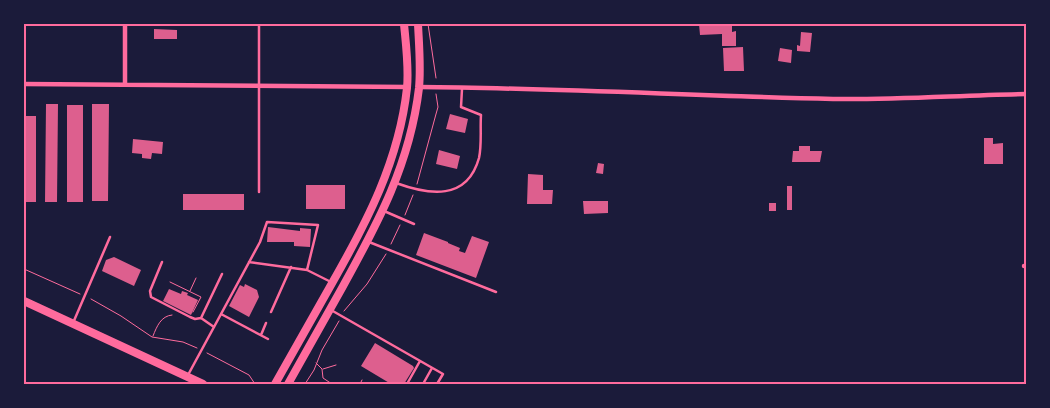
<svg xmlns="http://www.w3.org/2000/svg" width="1050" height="408" font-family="'Noto Sans',sans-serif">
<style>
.building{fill:#dd5f8e}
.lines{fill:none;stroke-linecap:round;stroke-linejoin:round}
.path{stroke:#ff6b9d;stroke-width:1}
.service{stroke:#ff6b9d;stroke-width:2.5}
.minor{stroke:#ff6b9d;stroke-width:4.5}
.primary{stroke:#ff6b9d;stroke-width:8}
.neatline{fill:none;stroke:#ff6b9d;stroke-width:2}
</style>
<rect width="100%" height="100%" fill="#1b1b3a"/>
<path class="building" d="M 699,24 L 732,24 L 732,32 L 736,31 L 736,46 L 722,46 L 722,34 L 700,35 Z
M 154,29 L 177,30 L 177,39 L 154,39 Z
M 801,32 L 812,33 L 810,52 L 797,51 L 797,45 L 800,46 Z
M 743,47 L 744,71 L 724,71 L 723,48 Z
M 780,48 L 792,50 L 791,63 L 778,61 Z
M 46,104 L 58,104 L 57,202 L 45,202 Z
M 92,104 L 109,104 L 108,201 L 92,201 Z
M 67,105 L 83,105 L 83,202 L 67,202 Z
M 450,114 L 468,119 L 465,133 L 446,129 Z
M 24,116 L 36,116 L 36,202 L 24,202 Z
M 984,138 L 993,138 L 993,144 L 1003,143 L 1003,164 L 984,164 Z
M 133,139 L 163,142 L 162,154 L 152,153 L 151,159 L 142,158 L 142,154 L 132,153 Z
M 799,146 L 810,146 L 810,151 L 822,151 L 820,162 L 792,162 L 793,151 L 799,151 Z
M 439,150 L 460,156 L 457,169 L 436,164 Z
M 598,163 L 604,164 L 603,174 L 596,173 Z
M 528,174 L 543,175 L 543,190 L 553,190 L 552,204 L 527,204 Z
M 306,185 L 345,185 L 345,209 L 306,209 Z
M 787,186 L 792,186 L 792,210 L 787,210 Z
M 183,194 L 244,194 L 244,210 L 183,210 Z
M 583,201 L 608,201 L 608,213 L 584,214 Z
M 769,203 L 776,203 L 776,211 L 769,211 Z
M 268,227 L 300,231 L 300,228 L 311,229 L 310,247 L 294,246 L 294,242 L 267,242 Z
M 424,233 L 448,242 L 448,243 L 460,248 L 459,251 L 465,253 L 472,236 L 489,242 L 476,278 L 416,255 Z
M 114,257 L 141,270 L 134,286 L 102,271 L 106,260 Z
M 245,284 L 257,290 L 259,297 L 249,317 L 229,306 L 240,285 L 244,287 Z
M 169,289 L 181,294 L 182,291 L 188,293 L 187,295 L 198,300 L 191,315 L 163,301 Z
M 375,343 L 413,366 L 414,368 L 404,384 L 391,384 L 361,366 Z"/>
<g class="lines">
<path class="path" d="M 428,24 L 436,78
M 417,184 L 436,114 L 438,107 L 436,94
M 405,215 L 413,195
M 391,244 L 400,225
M 24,269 L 80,294
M 170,282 L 201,297 L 193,312
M 190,291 L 196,278
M 91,299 L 121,316 L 152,337 L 183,342 L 197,348
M 344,311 L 367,284 L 386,254
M 153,336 C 157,326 161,316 172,315
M 207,353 L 249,375 L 255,384
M 316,363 L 322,369 L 323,378 L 332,384
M 323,369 L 336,365
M 305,384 L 314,370 L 322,350 L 339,321
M 360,384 L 362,380"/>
<path class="service" d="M 259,24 L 259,192
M 396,183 C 429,195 467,201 479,158 C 482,145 480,128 481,115 L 461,107 L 462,89
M 384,211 L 414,224
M 369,242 L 496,292
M 162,262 L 150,291 L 151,297 L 190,317 L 195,319 L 201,318
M 249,262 L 307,270 L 331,282
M 331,310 L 443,374 L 437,384
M 271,312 L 291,267
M 221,314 L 268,339
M 73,323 L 110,237
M 214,327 L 201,318 L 222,274
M 261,335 L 266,323
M 188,375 L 260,242 L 267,222 L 318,225 L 307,270
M 407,384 L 420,361
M 423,384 L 432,368"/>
<path class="minor" d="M 24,84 L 407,87
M 125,84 L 125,24
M 419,87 C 557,88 695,96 833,99 C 897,100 962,95 1026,94
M 1024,266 L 1026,266"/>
<path class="primary" d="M 24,301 L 203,384
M 275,384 C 294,351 312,318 331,285 C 367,222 399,161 407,88 C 409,67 406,45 404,24
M 288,384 C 306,352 324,320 342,288 C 378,223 410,164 419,88 C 421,67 419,45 418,24"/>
</g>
<rect width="1050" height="408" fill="none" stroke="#1b1b3a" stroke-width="50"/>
<rect x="25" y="25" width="1000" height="358" class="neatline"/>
</svg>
